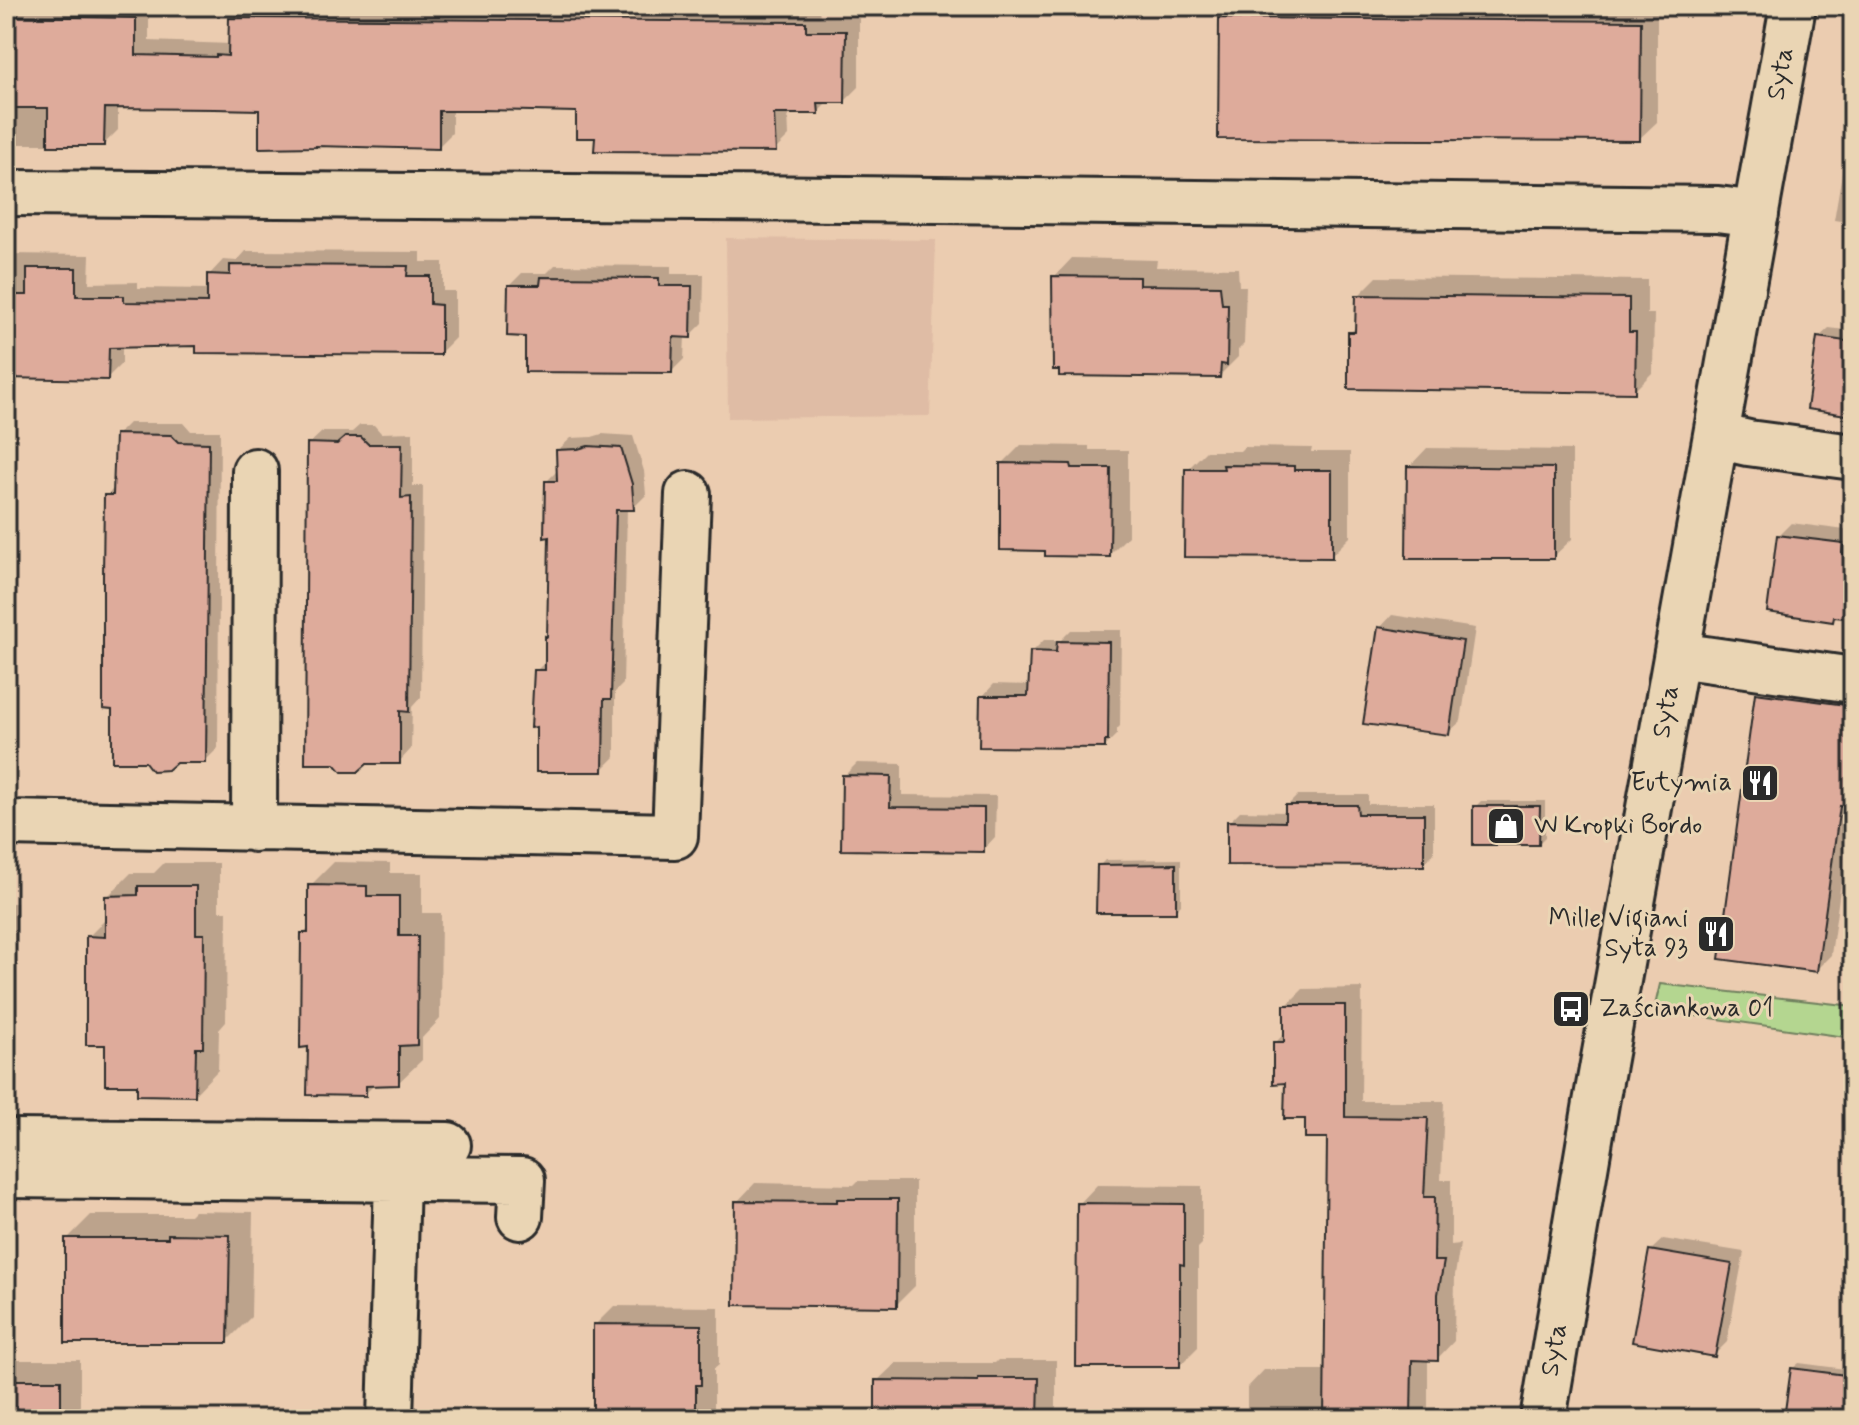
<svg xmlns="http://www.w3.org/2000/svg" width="1859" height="1425" font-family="Mynerve,sans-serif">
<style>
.built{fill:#dfbca5}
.green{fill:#b4d690;stroke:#70805e;stroke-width:2}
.shadow{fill:#0003}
.building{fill:#deab9b;stroke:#2b2b2b;stroke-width:2}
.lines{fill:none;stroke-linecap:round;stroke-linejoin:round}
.street-casing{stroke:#2b2b2b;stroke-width:50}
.secondary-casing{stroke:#2b2b2b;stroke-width:50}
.street{stroke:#ead5b4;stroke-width:44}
.secondary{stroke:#ead5b4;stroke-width:44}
.labels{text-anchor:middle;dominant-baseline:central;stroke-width:6;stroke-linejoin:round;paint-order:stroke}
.street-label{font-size:26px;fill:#2b2b2b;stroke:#ead5b4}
.poi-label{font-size:26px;fill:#2b2b2b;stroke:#ead5b4;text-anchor:end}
</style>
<rect width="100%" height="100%" fill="#ebccb0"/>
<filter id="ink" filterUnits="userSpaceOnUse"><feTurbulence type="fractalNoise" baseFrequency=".0125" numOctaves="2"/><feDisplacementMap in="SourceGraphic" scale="16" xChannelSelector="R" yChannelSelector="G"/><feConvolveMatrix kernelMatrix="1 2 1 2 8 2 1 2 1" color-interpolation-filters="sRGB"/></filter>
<g filter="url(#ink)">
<path class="built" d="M 726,238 L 936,240 L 930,416 L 728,418 Z"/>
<path class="green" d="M 1660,984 L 1853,1006 L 1853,1038 L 1654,1010 Z"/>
<path class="shadow" d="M 6,6 L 149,6 L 149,41 L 231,44 L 231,19 L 244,6 L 646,7 L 646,6 L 739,6 L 739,8 L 819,9 L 820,17 L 859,18 L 859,87 L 845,101 L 829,101 L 818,112 L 788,112 L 789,136 L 775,150 L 597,136 L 578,111 L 452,109 L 452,133 L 438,147 L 261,108 L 118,106 L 118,130 L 104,144 L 6,144 Z
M 1234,6 L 1657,6 L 1657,122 L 1639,139 L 1221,19 Z
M 1853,133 L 1853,223 L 1834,220 L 1848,138 Z
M 246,251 L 421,252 L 421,262 L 443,262 L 443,291 L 455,291 L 455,338 L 440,353 L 198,344 L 122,346 L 122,363 L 107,378 L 6,376 L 6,254 L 90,255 L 89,283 L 138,282 L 138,288 L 209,289 L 209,275 L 223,260 L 237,261 Z
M 1072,258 L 1157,260 L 1156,267 L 1238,268 L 1239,286 L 1246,286 L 1244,344 L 1238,350 L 1238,357 L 1219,376 L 1054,277 Z
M 555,265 L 671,266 L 671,274 L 704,274 L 703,323 L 690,336 L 685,336 L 684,359 L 672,371 L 527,335 L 510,285 L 522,273 L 547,273 Z
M 1377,277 L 1647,280 L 1647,314 L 1654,314 L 1653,372 L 1634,391 L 1350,333 L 1357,326 L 1358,296 Z
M 1829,328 L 1853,331 L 1853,413 L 1818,338 Z
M 129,423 L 184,423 L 191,431 L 220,431 L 218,748 L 205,761 L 106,496 L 116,486 L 117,435 Z
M 360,425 L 374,425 L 381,433 L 413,432 L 413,486 L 423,486 L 421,697 L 412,707 L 411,749 L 399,762 L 309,444 L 322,432 L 352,432 Z
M 602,434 L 633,436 L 644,471 L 646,495 L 633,508 L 627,508 L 623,684 L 615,692 L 615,757 L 602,770 L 536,671 L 547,660 L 551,535 L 547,481 L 559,469 L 558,450 L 571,438 L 592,437 Z
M 1021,445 L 1089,446 L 1089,450 L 1128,450 L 1128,536 L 1109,555 L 1002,464 Z
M 1244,447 L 1312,448 L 1311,452 L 1350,452 L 1350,537 L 1331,556 L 1187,470 L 1206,451 L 1240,451 Z
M 1427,448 L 1572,450 L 1572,539 L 1553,557 L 1409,467 Z
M 1791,523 L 1853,531 L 1853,617 L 1837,616 L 1833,620 L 1778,536 Z
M 1392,615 L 1475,628 L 1461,721 L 1448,733 L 1380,628 Z
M 1071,630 L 1121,630 L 1120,726 L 1117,729 L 1117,734 L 1105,746 L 982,697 L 994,684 L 1031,685 L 1032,652 L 1044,640 L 1061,640 Z
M 1771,679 L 1853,691 L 1853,795 L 1831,955 L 1816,970 L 1757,694 Z
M 857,763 L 902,764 L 902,795 L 996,796 L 995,837 L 983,850 L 843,848 L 844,776 Z
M 1298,795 L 1368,795 L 1368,804 L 1434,804 L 1434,853 L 1423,864 L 1229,822 L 1240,811 L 1287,812 L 1287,806 Z
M 1481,801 L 1545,801 L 1545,837 L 1539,843 L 1475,807 Z
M 1181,859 L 1181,905 L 1175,911 L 1099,866 L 1105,860 Z
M 334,862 L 390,863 L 390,873 L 422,873 L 422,913 L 441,913 L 440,1019 L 422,1038 L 422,1060 L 398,1083 L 375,1084 L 365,1094 L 310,1045 L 303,934 L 310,927 L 310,886 Z
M 164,863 L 219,863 L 219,911 L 227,911 L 226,1022 L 219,1030 L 218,1070 L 195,1094 L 139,1083 L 107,1043 L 88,937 L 107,918 L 107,897 L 131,873 L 154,873 Z
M 6,903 L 17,903 L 17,1035 L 6,1046 Z
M 1362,988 L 1361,1101 L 1444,1101 L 1441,1180 L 1451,1180 L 1451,1245 L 1460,1244 L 1455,1275 L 1454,1341 L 1437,1359 L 1428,1359 L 1428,1419 L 1247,1419 L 1247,1388 L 1264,1370 L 1327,1370 L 1329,1136 L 1307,1117 L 1287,1081 L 1275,1043 L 1286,1032 L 1286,1006 L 1303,989 Z
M 858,1181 L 915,1181 L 915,1286 L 896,1305 L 737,1202 L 755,1183 L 854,1185 Z
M 1097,1185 L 1202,1186 L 1202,1244 L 1198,1248 L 1198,1347 L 1180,1365 L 1079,1204 Z
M 194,1211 L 253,1212 L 251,1317 L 227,1341 L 67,1239 L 91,1215 L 190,1215 Z
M 1663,1239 L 1744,1252 L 1727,1342 L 1714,1355 L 1650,1251 Z
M 614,1306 L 719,1307 L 719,1365 L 714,1369 L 714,1419 L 595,1419 L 595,1325 Z
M 6,1360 L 80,1360 L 80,1419 L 6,1419 Z
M 998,1360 L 1056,1360 L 1056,1419 L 877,1419 L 877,1381 L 896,1363 L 995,1363 Z
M 1799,1363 L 1853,1370 L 1853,1418 L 1793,1368 Z
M 1652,1412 L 1704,1419 L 1636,1419 L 1638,1417 L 1646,1419 Z"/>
<path class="building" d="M 6,16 L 136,18 L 136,55 L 216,57 L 216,55 L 228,56 L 229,18 L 806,22 L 806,31 L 846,31 L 845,103 L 818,103 L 819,114 L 774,114 L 776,152 L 594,151 L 595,138 L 576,138 L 576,112 L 483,110 L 483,111 L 439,111 L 439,149 L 316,146 L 316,147 L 259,148 L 259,110 L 215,109 L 105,108 L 104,146 L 48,146 L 48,108 L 6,108 Z
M 1219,18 L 1641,21 L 1640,141 L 1218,139 Z
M 230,265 L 408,266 L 407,276 L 430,276 L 430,304 L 441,305 L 441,355 L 196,353 L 196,346 L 109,348 L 108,380 L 6,378 L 6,295 L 27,295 L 27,268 L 76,268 L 76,296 L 124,296 L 124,302 L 207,303 L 207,274 L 230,275 Z
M 1052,276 L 1139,277 L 1139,285 L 1220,286 L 1222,304 L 1228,304 L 1227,365 L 1221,364 L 1220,378 L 1059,376 L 1059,370 L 1053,370 Z
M 541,277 L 659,278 L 659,286 L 692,286 L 691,338 L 673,337 L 672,373 L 525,372 L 525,337 L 507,336 L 508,285 L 540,285 Z
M 1356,295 L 1629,298 L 1629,332 L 1636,332 L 1635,393 L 1348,389 L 1348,332 L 1355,332 Z
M 1817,337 L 1853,342 L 1853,416 L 1807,409 Z
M 115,434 L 171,435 L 178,442 L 209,443 L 206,763 L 176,763 L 168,770 L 152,771 L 145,762 L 112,762 L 112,710 L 103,709 L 103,576 L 104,495 L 113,495 Z
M 345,437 L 361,437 L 368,444 L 402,444 L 401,498 L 411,497 L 409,712 L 400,711 L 400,764 L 367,764 L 358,772 L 342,772 L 335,764 L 305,764 L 307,443 L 337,444 Z
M 588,446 L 621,448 L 632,484 L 634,510 L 616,510 L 611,699 L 604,699 L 603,772 L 536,772 L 536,727 L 531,728 L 534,670 L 545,670 L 545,636 L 547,637 L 549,537 L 544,538 L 545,481 L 557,481 L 556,450 L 578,449 Z
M 1000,463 L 1071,464 L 1072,468 L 1111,468 L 1110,557 L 1045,556 L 1045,551 L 1000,550 Z
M 1223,465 L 1294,466 L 1294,470 L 1332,470 L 1332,558 L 1184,557 L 1185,469 L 1224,469 Z
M 1407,466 L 1554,468 L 1554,559 L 1406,559 Z
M 1777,535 L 1843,543 L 1842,554 L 1853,555 L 1853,619 L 1834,617 L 1833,622 L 1767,612 Z
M 1378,627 L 1463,641 L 1449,735 L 1363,724 Z
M 1057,641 L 1109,642 L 1108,741 L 1105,741 L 1105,748 L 979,747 L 980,696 L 1028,696 L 1030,651 L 1056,652 Z
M 1755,693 L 1853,706 L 1853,808 L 1840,806 L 1817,972 L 1719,959 Z
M 842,775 L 891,776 L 890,807 L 984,808 L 984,852 L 841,850 Z
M 1285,805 L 1357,805 L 1358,814 L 1424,814 L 1424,866 L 1227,865 L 1227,821 L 1285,822 Z
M 1473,806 L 1540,806 L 1539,845 L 1473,845 Z
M 1176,864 L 1176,913 L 1096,913 L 1097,865 Z
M 308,885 L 367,886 L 367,896 L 399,896 L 399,936 L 418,936 L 417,1045 L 399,1046 L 399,1085 L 366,1086 L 366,1096 L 307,1095 L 308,1047 L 300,1048 L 301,933 L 308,933 Z
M 138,886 L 196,886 L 196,934 L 204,934 L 203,1048 L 196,1048 L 195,1096 L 137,1095 L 137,1085 L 105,1085 L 105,1045 L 86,1045 L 86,936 L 105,937 L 105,896 L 138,895 Z
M 1284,1005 L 1345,1005 L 1345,1117 L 1428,1118 L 1424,1197 L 1435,1197 L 1434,1261 L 1444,1261 L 1438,1294 L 1438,1361 L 1412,1360 L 1411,1419 L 1324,1419 L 1327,1138 L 1305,1138 L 1305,1119 L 1284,1119 L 1285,1083 L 1273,1084 L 1273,1042 L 1284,1042 Z
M 837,1199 L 898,1199 L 897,1307 L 734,1305 L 735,1201 L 837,1202 Z
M 1077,1203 L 1184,1204 L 1184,1265 L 1180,1264 L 1180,1367 L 1076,1367 Z
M 168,1234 L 230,1235 L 228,1343 L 65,1343 L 65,1238 L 168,1238 Z
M 1649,1250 L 1732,1264 L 1715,1357 L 1632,1342 Z
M 593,1324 L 701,1325 L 701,1385 L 696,1385 L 696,1419 L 593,1419 Z
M 1791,1368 L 1853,1376 L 1853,1419 L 1785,1411 Z
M 978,1378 L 1039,1378 L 1038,1419 L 875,1419 L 875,1380 L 978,1381 Z
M 6,1380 L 61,1380 L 61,1419 L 6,1419 Z"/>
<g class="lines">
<defs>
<path id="street" d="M 6,193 L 847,199 L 1718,209 L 1756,214
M 1717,436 L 1748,443 L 1853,457
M 1677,655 L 1853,680
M 6,823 L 675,836 L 688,494
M 254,829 L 255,471
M 6,1142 L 448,1145
M 6,1175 L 522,1180 L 520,1217
M 390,1419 L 397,1180"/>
<g id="secondary">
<path id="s1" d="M 1543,1419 L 1596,1103 L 1793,6"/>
</g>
</defs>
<use href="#street" class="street-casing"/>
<use href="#secondary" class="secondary-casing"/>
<use href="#street" class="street"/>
<use href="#secondary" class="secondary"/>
</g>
</g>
<defs>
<symbol id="restaurant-square" viewBox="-11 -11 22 22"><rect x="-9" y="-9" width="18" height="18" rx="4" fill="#2b2b2b" stroke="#ead5b4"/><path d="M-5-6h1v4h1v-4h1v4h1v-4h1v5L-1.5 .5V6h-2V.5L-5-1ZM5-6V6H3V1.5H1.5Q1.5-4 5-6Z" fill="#fff"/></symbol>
<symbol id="shop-square" viewBox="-11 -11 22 22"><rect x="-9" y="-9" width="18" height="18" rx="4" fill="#2b2b2b" stroke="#ead5b4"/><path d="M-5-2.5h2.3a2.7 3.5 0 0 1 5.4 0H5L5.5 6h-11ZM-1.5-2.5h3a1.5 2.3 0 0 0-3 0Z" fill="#fff"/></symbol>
<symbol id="bus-square" viewBox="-11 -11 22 22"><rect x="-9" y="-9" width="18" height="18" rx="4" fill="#2b2b2b" stroke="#ead5b4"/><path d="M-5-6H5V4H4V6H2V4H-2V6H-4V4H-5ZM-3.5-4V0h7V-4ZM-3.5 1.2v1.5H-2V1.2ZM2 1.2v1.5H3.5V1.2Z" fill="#fff"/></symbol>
</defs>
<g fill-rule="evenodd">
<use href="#restaurant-square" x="1738" y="761" width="44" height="44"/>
<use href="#shop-square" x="1484" y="804" width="44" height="44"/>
<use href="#restaurant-square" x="1694" y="912" width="44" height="44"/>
<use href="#bus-square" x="1549" y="987" width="44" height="44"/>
</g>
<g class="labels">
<g class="street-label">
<text stroke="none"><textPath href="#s1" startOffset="1366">Syta</textPath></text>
<text stroke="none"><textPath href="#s1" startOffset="718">Syta</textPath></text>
<text stroke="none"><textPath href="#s1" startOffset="70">Syta</textPath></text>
</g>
<g class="poi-label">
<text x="1732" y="783">Eutymia</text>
<text x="1534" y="826" text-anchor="start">W Kropki Bordo</text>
<text x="1688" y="919">Mille Vigiani<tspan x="1688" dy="30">Syta 93</tspan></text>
<text x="1599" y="1009" text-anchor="start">Zaściankowa 01</text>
</g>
</g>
<rect width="1859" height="1425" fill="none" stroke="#ead5b4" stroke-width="32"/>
<rect x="16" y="16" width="1827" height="1393" fill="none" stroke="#2b2b2b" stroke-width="3" filter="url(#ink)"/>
</svg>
